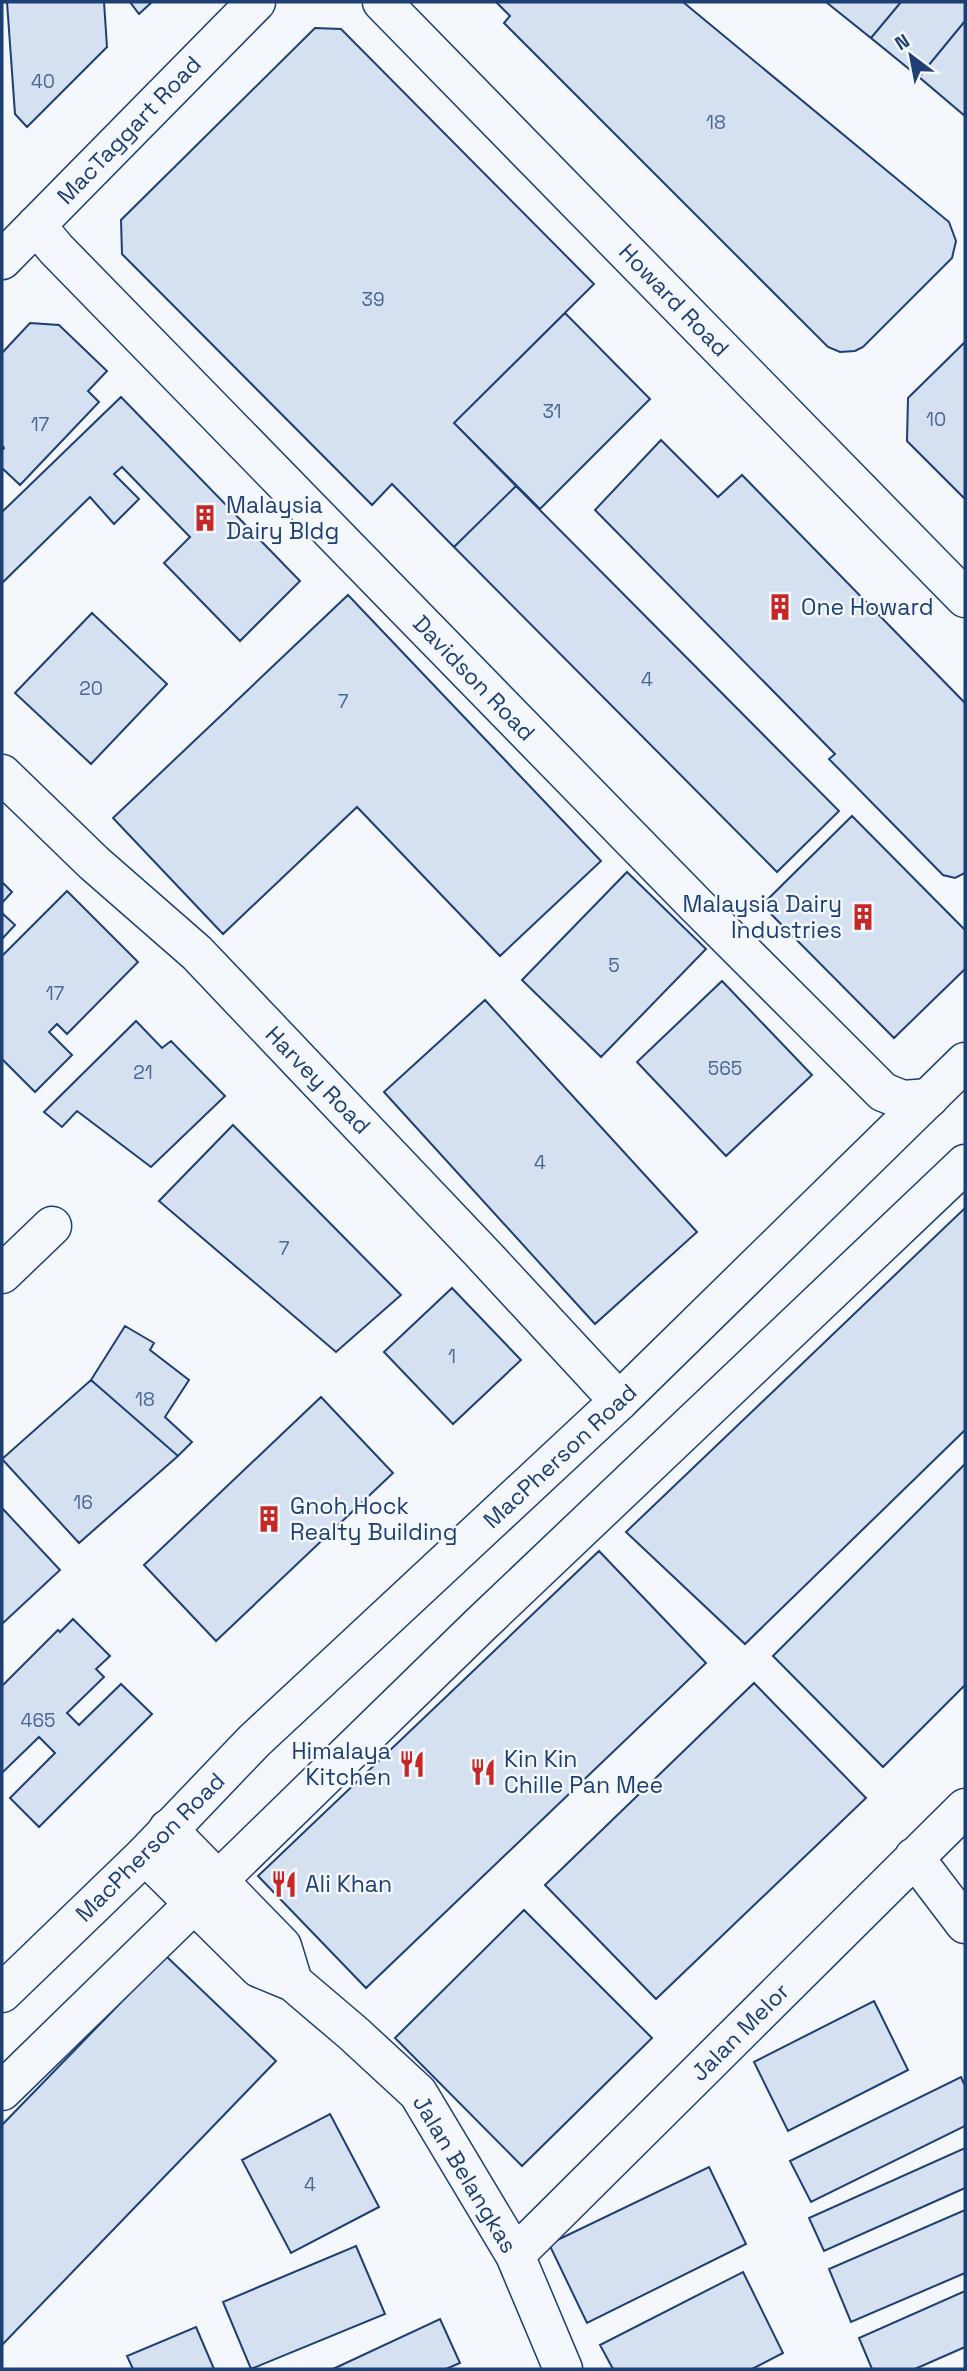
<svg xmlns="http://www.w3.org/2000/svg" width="967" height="2371" font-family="'Space Grotesk',sans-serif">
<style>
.building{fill:#d5e0f0;stroke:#1d3f73;stroke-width:2}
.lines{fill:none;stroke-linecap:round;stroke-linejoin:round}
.minor-casing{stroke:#1d3f73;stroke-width:41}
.major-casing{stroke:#1d3f73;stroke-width:41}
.minor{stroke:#f4f7fb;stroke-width:38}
.major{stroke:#f4f7fb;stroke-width:38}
.labels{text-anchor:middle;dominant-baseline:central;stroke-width:5;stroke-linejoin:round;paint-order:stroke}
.number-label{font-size:19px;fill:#4b6792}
.street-label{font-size:23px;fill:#1d3f73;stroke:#f4f7fb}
.poi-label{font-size:23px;fill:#1d3f73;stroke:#f4f7fb;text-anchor:start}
</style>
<rect width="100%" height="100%" fill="#f4f7fb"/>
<path class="building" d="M 7,2 L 104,2 L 107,47 L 27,127 L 15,114 Z
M 130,2 L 152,2 L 139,14 Z
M 496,2 L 683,2 L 949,222 L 956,241 L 952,258 L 863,347 L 855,351 L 840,352 L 828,347 L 504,23 L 510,16 Z
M 826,2 L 901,2 L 871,38 Z
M 901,2 L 965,2 L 965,21 L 919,77 L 871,38 Z
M 965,21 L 965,116 L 919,77 Z
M 315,28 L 341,29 L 594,284 L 454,423 L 516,486 L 454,547 L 392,484 L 372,505 L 122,254 L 121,220 Z
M 565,313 L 650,399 L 540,509 L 454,423 Z
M 30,323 L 59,325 L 107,371 L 88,391 L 99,402 L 20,485 L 2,468 L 2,450 L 4,448 L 2,445 L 2,353 Z
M 965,342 L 965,499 L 907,441 L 908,398 Z
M 121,397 L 300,581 L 240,641 L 164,563 L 190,537 L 122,467 L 114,474 L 139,499 L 114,524 L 90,497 L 2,583 L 2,512 Z
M 661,440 L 718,497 L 742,475 L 965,703 L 965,873 L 955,878 L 943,875 L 829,759 L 835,754 L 595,510 Z
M 516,486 L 839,811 L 777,872 L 454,547 Z
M 348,595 L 601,861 L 500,956 L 357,807 L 223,934 L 113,818 Z
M 92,613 L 167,684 L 91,764 L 15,693 Z
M 852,816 L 965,930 L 965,969 L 894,1038 L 762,905 Z
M 627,872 L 706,949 L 601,1057 L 522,980 Z
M 2,882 L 12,892 L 2,903 Z
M 67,891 L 138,962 L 67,1034 L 57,1024 L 49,1032 L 72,1055 L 35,1092 L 2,1059 L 2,956 Z
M 2,913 L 15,925 L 2,939 Z
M 722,981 L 812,1075 L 726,1156 L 637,1062 Z
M 485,1000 L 697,1232 L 595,1324 L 384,1092 Z
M 136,1021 L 162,1048 L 171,1041 L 225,1096 L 151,1167 L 77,1111 L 62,1127 L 44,1112 Z
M 233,1125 L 401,1295 L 336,1352 L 159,1201 Z
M 965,1208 L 965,1430 L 745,1644 L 626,1532 Z
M 452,1288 L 521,1360 L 453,1424 L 384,1352 Z
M 125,1326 L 154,1343 L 150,1350 L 189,1380 L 165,1417 L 192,1442 L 178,1456 L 91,1380 Z
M 91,1380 L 178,1456 L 79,1543 L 2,1459 Z
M 321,1397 L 393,1473 L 216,1641 L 144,1565 Z
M 965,1464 L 965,1685 L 883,1767 L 773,1656 Z
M 2,1508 L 60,1570 L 2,1624 Z
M 599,1551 L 706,1663 L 366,1988 L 258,1876 Z
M 73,1619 L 110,1656 L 96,1669 L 104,1677 L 67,1713 L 79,1725 L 121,1684 L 152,1714 L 39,1827 L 10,1798 L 55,1753 L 39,1737 L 2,1773 L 2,1686 L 58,1630 L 60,1632 Z
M 754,1683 L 866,1798 L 656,1999 L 545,1885 Z
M 524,1910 L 652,2038 L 522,2166 L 395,2038 Z
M 166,1956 L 276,2061 L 2,2345 L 2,2125 Z
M 874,2001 L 908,2070 L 788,2131 L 754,2062 Z
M 961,2077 L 965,2086 L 965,2126 L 811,2202 L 790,2161 Z
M 330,2114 L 379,2207 L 291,2253 L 242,2160 Z
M 965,2148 L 965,2188 L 824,2251 L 809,2218 Z
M 709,2167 L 746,2244 L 587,2323 L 549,2244 Z
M 965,2210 L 965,2273 L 851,2322 L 829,2269 Z
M 356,2246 L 385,2314 L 251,2369 L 223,2302 Z
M 743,2272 L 783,2353 L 752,2369 L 613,2369 L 600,2345 Z
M 965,2291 L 965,2347 L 915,2369 L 872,2369 L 859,2338 Z
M 440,2319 L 460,2363 L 446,2369 L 333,2369 Z
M 196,2327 L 214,2369 L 133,2369 L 127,2356 Z"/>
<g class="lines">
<defs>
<path id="minor" d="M 382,2 L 965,598
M 36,225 L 56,249 L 694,903 L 883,1092 L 903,1100 L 929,1098
M 2,260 L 256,2
M 2,774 L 94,863 L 197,953 L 482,1253 L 619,1401
M 2,1274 L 52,1226
M 168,1829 L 282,1946 L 293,1982
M 145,1855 L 259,1968 L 293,1982 L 353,2033 L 418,2093 L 515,2255 L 563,2369
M 914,1857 L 965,1924
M 515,2255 L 965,1808"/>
<path id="major" d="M 2,1993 L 145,1855 L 254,1741 L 619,1401 L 965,1062
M 2,2091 L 481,1624 L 965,1164"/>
</defs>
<use href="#minor" class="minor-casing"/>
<use href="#major" class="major-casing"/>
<use href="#minor" class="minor"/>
<use href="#major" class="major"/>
</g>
<defs>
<symbol id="building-bare" viewBox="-9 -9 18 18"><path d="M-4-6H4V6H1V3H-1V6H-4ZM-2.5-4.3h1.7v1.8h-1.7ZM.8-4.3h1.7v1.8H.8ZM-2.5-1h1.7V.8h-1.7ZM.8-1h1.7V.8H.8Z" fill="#c62828" stroke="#f4f7fb" stroke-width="2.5" paint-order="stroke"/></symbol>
<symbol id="restaurant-bare" viewBox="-9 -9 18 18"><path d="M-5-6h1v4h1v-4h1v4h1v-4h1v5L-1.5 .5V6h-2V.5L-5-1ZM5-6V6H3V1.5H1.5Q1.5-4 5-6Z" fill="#c62828" stroke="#f4f7fb" stroke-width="2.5" paint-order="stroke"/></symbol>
</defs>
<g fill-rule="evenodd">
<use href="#building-bare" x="186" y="499" width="38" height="38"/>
<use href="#building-bare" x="761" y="588" width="38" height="38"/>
<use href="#building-bare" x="844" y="898" width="38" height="38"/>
<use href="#building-bare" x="250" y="1500" width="38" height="38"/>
<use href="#restaurant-bare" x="393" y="1745" width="38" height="38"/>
<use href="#restaurant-bare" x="464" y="1753" width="38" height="38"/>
<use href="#restaurant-bare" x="265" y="1865" width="38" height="38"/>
</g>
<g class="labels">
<g class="number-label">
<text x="43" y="81">40</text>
<text x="716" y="122">18</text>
<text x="373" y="299">39</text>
<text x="552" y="411">31</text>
<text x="936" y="419">10</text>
<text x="40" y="424">17</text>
<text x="647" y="679">4</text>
<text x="91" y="688">20</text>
<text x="343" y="701">7</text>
<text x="614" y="965">5</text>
<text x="55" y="993">17</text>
<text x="725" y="1068">565</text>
<text x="143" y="1072">21</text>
<text x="540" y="1162">4</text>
<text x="284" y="1248">7</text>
<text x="452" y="1356">1</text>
<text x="145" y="1399">18</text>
<text x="83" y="1502">16</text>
<text x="38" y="1720">465</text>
<text x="310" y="2184">4</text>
</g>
<g class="street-label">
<text transform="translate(129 130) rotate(-46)">MacTaggart Road</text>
<text transform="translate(674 300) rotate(46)">Howard Road</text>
<text transform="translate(474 678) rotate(46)">Davidson Road</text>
<text transform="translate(318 1080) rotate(46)">Harvey Road</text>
<text transform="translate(560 1456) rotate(-43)">MacPherson Road</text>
<text transform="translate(150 1847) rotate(-45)">MacPherson Road</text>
<text transform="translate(740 2032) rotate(-45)">Jalan Melor</text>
<text transform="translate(465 2174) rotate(59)">Jalan Belangkas</text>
</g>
<g class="poi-label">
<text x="226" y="505">Malaysia<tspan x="226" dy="26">Dairy Bldg</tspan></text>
<text x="801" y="607">One Howard</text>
<text x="842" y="904" text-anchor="end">Malaysia Dairy<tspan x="842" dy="26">Industries</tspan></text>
<text x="290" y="1506">Gnoh Hock<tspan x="290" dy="26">Realty Building</tspan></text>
<text x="391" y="1751" text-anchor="end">Himalaya<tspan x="391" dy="26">Kitchen</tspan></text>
<text x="504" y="1759">Kin Kin<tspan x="504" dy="26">Chille Pan Mee</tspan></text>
<text x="305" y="1884">Ali Khan</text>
</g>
</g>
<rect width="967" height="2371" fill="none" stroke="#1d3f73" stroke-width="7"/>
<g transform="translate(911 56) rotate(328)" stroke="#f4f7fb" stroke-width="5" paint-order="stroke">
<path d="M0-5L12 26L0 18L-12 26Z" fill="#1d3f73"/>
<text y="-10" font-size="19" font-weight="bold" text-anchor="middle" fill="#1d3f73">N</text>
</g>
</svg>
